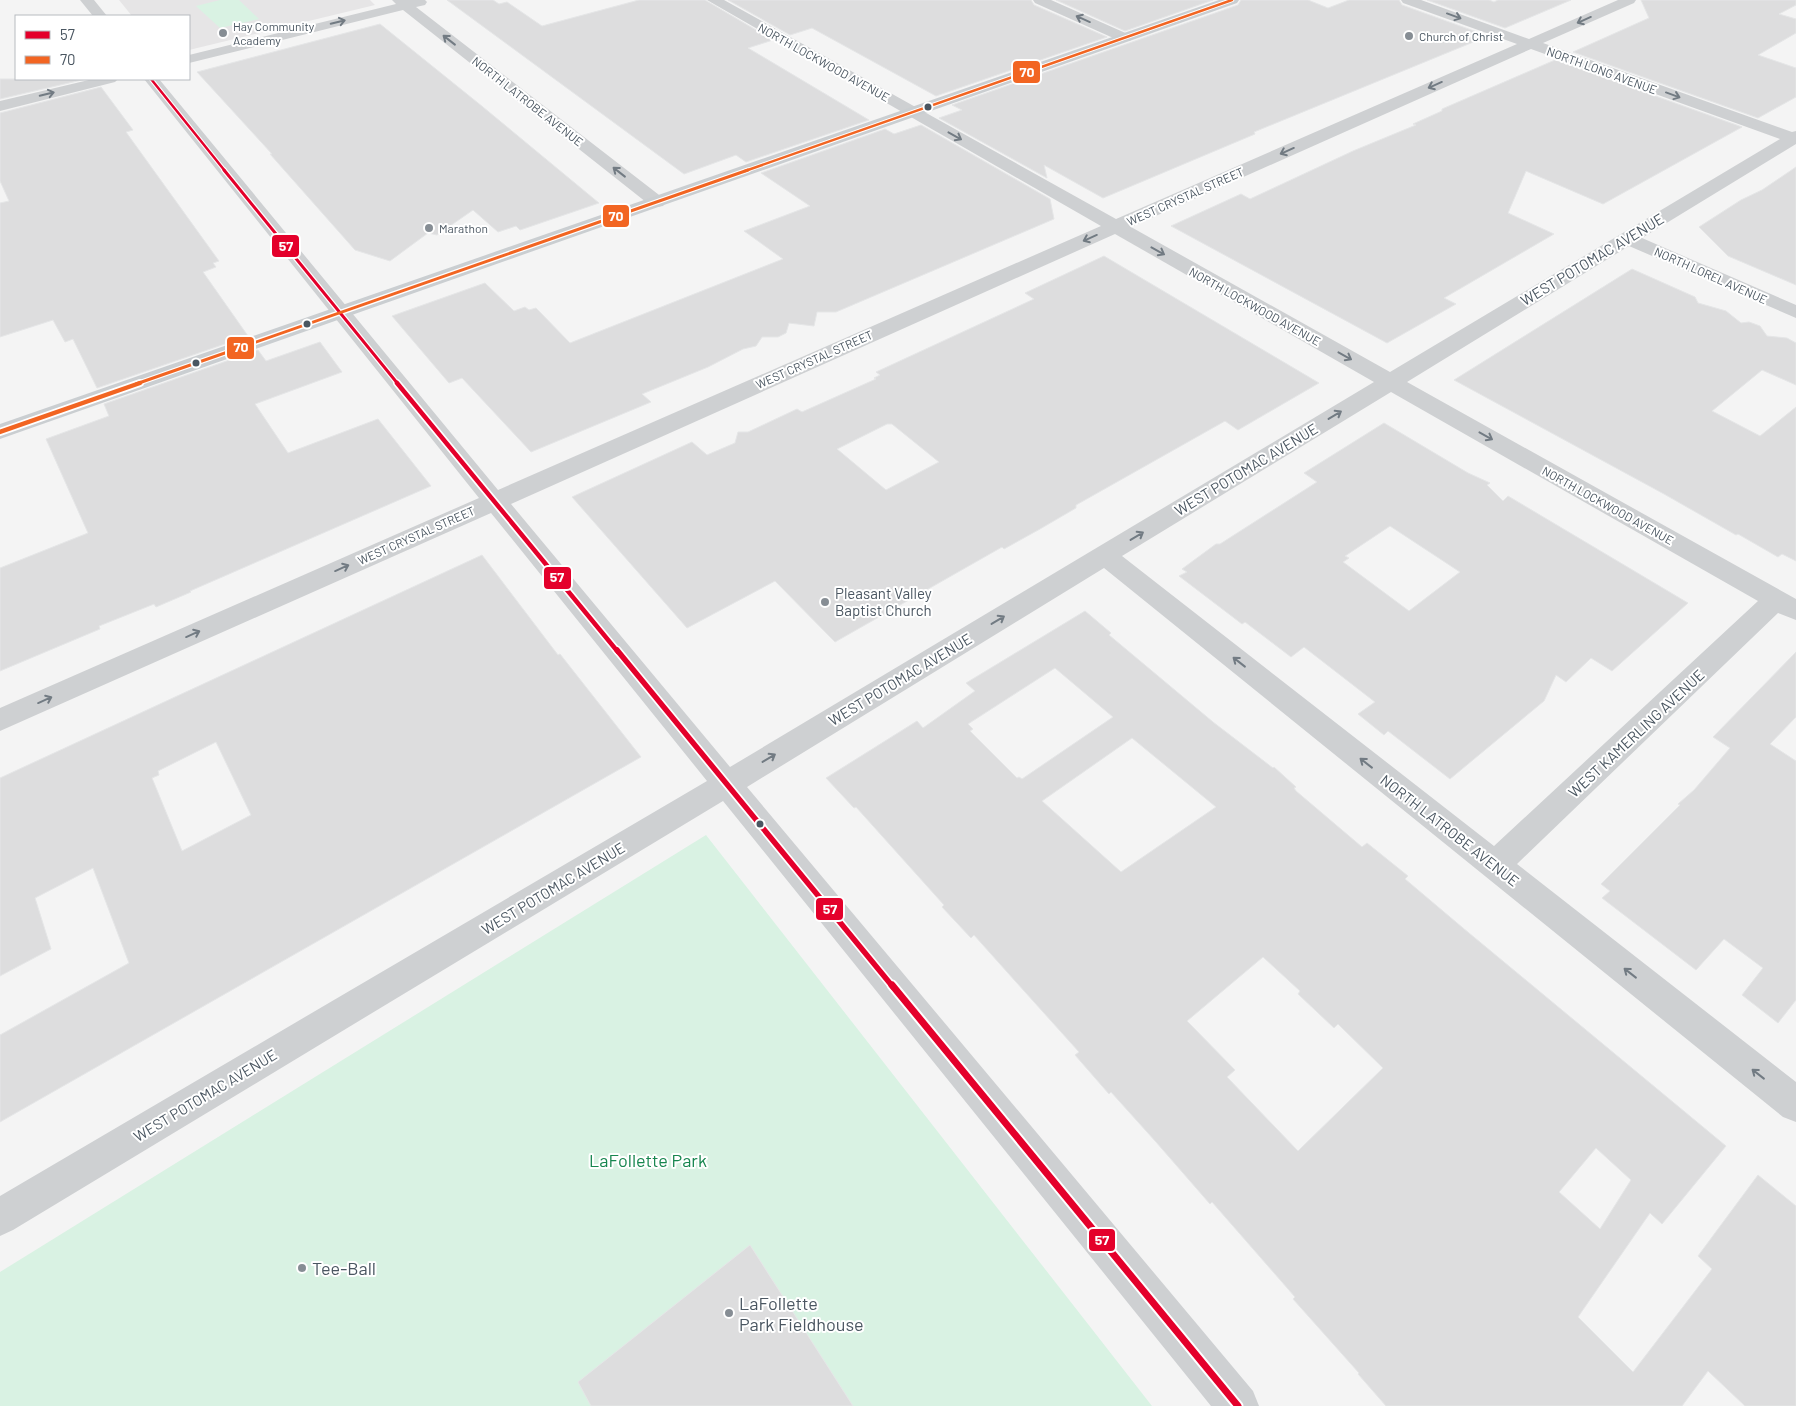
<svg xmlns="http://www.w3.org/2000/svg" width="1796" height="1406" font-family="Barlow,sans-serif">
<style>
.education{fill:#e6e5e6}
.green{fill:#d9f2e3}
.building{fill:#ddddde;stroke:#e5e6e7;fill-rule:evenodd}
.lines{fill:none;stroke-linecap:round;stroke-linejoin:round}
.minor{fill:#ced0d2;fill-rule:evenodd}
.major{fill:#caced1;fill-rule:evenodd}
.bus-1-far4-casing{stroke:#fff;stroke-width:4.5}
.bus-1-far3-casing{stroke:#fff;stroke-width:5.5}
.bus-1-far2-casing{stroke:#fff;stroke-width:8}
.bus-1-far1-casing{stroke:#fff;stroke-width:9}
.bus-1-casing{stroke:#fff;stroke-width:11}
.bus-2-far2-casing{stroke:#fff;stroke-width:4.5}
.bus-2-far1-casing{stroke:#fff;stroke-width:5.5}
.bus-2-casing{stroke:#fff;stroke-width:8}
.bus-1-far4{stroke:#e4002b;stroke-width:2.5}
.bus-1-far3{stroke:#e4002b;stroke-width:3}
.bus-1-far2{stroke:#e4002b;stroke-width:4.5}
.bus-1-far1{stroke:#e4002b;stroke-width:5.5}
.bus-1{stroke:#e4002b;stroke-width:7}
.bus-2-far2{stroke:#f26522;stroke-width:2.5}
.bus-2-far1{stroke:#f26522;stroke-width:3}
.bus-2{stroke:#f26522;stroke-width:4.5}
.oneway{stroke:#727b83}
.poi-dot{fill:#868d94;stroke:#fff;stroke-width:2}
.bus-dot{fill:#4a5661;stroke:#fff;stroke-width:2}
.labels{text-anchor:middle;dominant-baseline:central;stroke-width:4;stroke-linejoin:round;paint-order:stroke}
.far-poi-label{font-size:12px;fill:#4a5661;stroke:#fff;text-anchor:start}
.far-street-label{font-size:12px;fill:#4a5661;stroke:#fff}
.street-label{font-size:15px;fill:#4a5661;stroke:#fff}
.poi-label{font-size:15px;fill:#4a5661;stroke:#fff;text-anchor:start}
.near-park-label{font-size:18px;fill:#17864f;stroke:#fff}
.near-poi-label{font-size:18px;fill:#4a5661;stroke:#fff;text-anchor:start}
.line-badge{stroke:#fff;stroke-width:2}
.badge-label{font-size:14px;text-anchor:middle;font-weight:bold;fill:#fff}
</style>
<rect width="100%" height="100%" fill="#f4f4f4"/>
<path class="education" d="M 119,0 L 370,0 L 375,5 L 189,50 L 189,16 L 132,16 Z"/>
<path class="green" d="M 220,0 L 239,0 L 259,19 L 220,28 L 196,6 Z
M 706,835 L 1152,1406 L 0,1406 L 0,1272 Z"/>
<path class="building" d="M 447,0 L 493,0 L 499,4 L 507,2 L 542,26 L 639,0 L 705,0 L 773,40 L 748,48 L 869,120 L 746,162 L 736,155 L 684,174 Z
M 728,0 L 1031,0 L 1034,5 L 1107,37 L 936,96 L 812,28 L 790,35 Z
M 1056,0 L 1213,0 L 1125,31 Z
M 1241,0 L 1308,0 L 1328,8 L 1349,0 L 1399,0 L 1402,5 L 1488,36 L 1254,132 L 1255,134 L 1103,198 L 1044,165 L 1047,178 L 939,118 L 962,110 L 952,105 L 1238,5 Z
M 1427,0 L 1489,0 L 1494,2 L 1498,0 L 1571,0 L 1505,28 Z
M 1641,0 L 1796,0 L 1796,5 L 1779,14 L 1796,19 L 1796,33 L 1758,55 L 1796,68 L 1796,97 L 1758,118 L 1573,52 L 1649,18 Z
M 380,24 L 483,107 L 599,203 L 520,230 L 516,226 L 498,232 L 473,210 L 437,235 L 428,233 L 390,261 L 355,250 L 270,154 L 272,154 L 197,72 Z
M 1555,60 L 1742,127 L 1603,204 L 1526,171 L 1508,213 L 1554,234 L 1444,298 L 1456,304 L 1387,343 L 1171,226 L 1241,194 L 1250,199 L 1353,151 L 1416,125 L 1413,124 L 1442,111 L 1442,109 Z
M 0,79 L 86,79 L 0,99 Z
M 101,87 L 133,130 L 126,132 L 219,261 L 213,263 L 216,267 L 203,272 L 248,336 L 97,388 L 73,339 L 65,342 L 53,320 L 0,337 L 0,203 L 9,201 L 0,181 L 0,113 Z
M 921,125 L 1050,199 L 1054,219 L 836,312 L 817,312 L 814,326 L 789,323 L 786,333 L 778,337 L 762,337 L 756,346 L 743,349 L 708,367 L 642,394 L 651,402 L 531,452 L 462,378 L 449,383 L 392,316 L 485,283 L 514,311 L 525,307 L 529,310 L 536,308 L 570,343 L 783,259 L 744,231 L 810,206 L 761,173 L 885,129 L 894,134 Z
M 1796,167 L 1796,285 L 1728,256 L 1699,227 L 1741,200 L 1762,190 Z
M 1104,256 L 1319,383 L 1238,430 L 1225,421 L 1076,505 L 1076,508 L 1040,529 L 1004,549 L 1002,547 L 835,642 L 775,581 L 687,628 L 572,497 L 692,442 L 707,455 L 735,443 L 738,432 L 748,432 L 797,409 L 802,412 L 876,379 L 874,378 L 880,375 L 876,372 L 1034,299 L 1025,293 ZM 887,424 L 892,424 L 939,462 L 886,490 L 837,449 Z
M 1632,269 L 1695,297 L 1698,303 L 1726,311 L 1741,323 L 1749,322 L 1760,326 L 1767,336 L 1787,338 L 1796,343 L 1796,385 L 1762,370 L 1712,411 L 1760,436 L 1796,407 L 1796,561 L 1782,554 L 1778,557 L 1738,534 L 1736,535 L 1664,494 L 1454,380 Z
M 320,342 L 342,372 L 255,404 L 288,453 L 378,419 L 431,486 L 190,591 L 191,592 L 156,607 L 154,604 L 99,626 L 100,629 L 0,671 L 0,568 L 88,533 L 46,439 L 109,416 L 104,404 L 258,350 L 266,361 Z
M 1384,423 L 1468,473 L 1490,483 L 1487,485 L 1503,501 L 1508,496 L 1688,603 L 1612,671 L 1591,658 L 1566,682 L 1556,675 L 1544,701 L 1450,779 L 1388,731 L 1384,735 L 1358,714 L 1375,702 L 1304,647 L 1291,657 L 1245,622 L 1242,624 L 1179,576 L 1187,572 L 1182,569 L 1216,544 L 1220,544 L 1317,482 L 1304,473 ZM 1390,526 L 1460,572 L 1409,611 L 1343,562 L 1349,558 L 1345,556 Z
M 482,555 L 558,655 L 560,654 L 641,757 L 0,1122 L 0,1035 L 129,963 L 93,868 L 35,898 L 51,949 L 0,976 L 0,778 ZM 216,742 L 251,815 L 182,851 L 152,778 L 159,775 L 158,771 Z
M 1085,611 L 1111,633 L 1109,635 L 1213,722 L 1273,768 L 1274,767 L 1296,787 L 1294,788 L 1296,791 L 1362,847 L 1367,843 L 1408,876 L 1405,879 L 1463,928 L 1726,1146 L 1662,1224 L 1650,1213 L 1578,1317 L 1633,1372 L 1712,1269 L 1698,1256 L 1758,1175 L 1796,1206 L 1796,1406 L 1745,1406 L 1708,1371 L 1682,1406 L 1386,1406 L 1358,1374 L 1359,1373 L 1293,1299 L 1295,1297 L 1212,1202 L 1210,1204 L 1156,1142 L 1111,1092 L 1109,1094 L 1075,1055 L 1079,1052 L 1016,982 L 974,935 L 971,938 L 942,907 L 944,905 L 856,807 L 854,808 L 826,778 L 917,721 L 923,728 L 975,691 L 966,683 ZM 1055,668 L 1113,717 L 1022,779 L 1019,777 L 1017,778 L 970,731 L 973,729 L 968,724 ZM 1132,738 L 1216,807 L 1121,872 L 1042,801 ZM 1263,957 L 1300,991 L 1298,994 L 1334,1028 L 1338,1024 L 1383,1068 L 1298,1151 L 1227,1077 L 1235,1070 L 1187,1021 ZM 1596,1148 L 1631,1180 L 1600,1229 L 1559,1192 Z
M 1796,652 L 1796,717 L 1770,744 L 1796,761 L 1796,1000 L 1778,1023 L 1742,995 L 1763,968 L 1724,939 L 1696,970 L 1602,898 L 1610,891 L 1601,884 L 1680,805 L 1678,804 L 1694,790 L 1730,748 L 1713,737 Z
M 750,1245 L 853,1406 L 591,1406 L 578,1382 Z"/>
<g class="lines">
<path class="minor" d="M 80,0 L 94,0 L 107,16 L 93,16 Z
M 392,0 L 425,0 L 427,2 L 425,5 L 416,7 L 663,198 L 666,202 L 663,206 L 657,207 L 651,206 L 403,10 L 189,63 L 189,55 L 396,4 Z
M 707,0 L 724,0 L 1116,219 L 1517,44 L 1403,3 L 1401,0 L 1421,0 L 1529,39 L 1618,0 L 1636,0 L 1634,3 L 1543,43 L 1792,132 L 1796,131 L 1796,144 L 1642,238 L 1796,305 L 1796,318 L 1629,246 L 1407,382 L 1796,599 L 1796,620 L 1778,613 L 1517,864 L 1796,1082 L 1796,1122 L 1783,1117 L 1104,568 L 747,787 L 1253,1391 L 1259,1406 L 1211,1406 L 723,801 L 13,1230 L 0,1236 L 0,1196 L 707,781 L 491,513 L 0,731 L 0,708 L 479,498 L 144,79 L 159,79 L 498,490 L 1101,226 ZM 1531,49 L 1780,139 L 1390,372 L 1131,227 ZM 1115,234 L 1374,382 L 730,767 L 511,504 ZM 1391,392 L 1758,601 L 1494,846 L 1122,556 Z
M 1033,0 L 1051,0 L 1130,35 L 1132,38 L 1130,41 L 1120,41 L 1035,3 Z
M 93,79 L 118,79 L 115,82 L 0,111 L 0,101 Z"/>
<path class="major" d="M 1219,0 L 1239,0 L 1237,3 L 0,439 L 0,424 Z"/>
<defs>
<path id="bus-1-far4" d="M 151,79 L 225,171"/>
<path id="bus-1-far3" d="M 224,170 L 398,384"/>
<path id="bus-1-far2" d="M 397,383 L 618,652"/>
<path id="bus-1-far1" d="M 617,650 L 893,987"/>
<path id="bus-1" d="M 892,985 L 1238,1406"/>
<path id="bus-2-far2" d="M 745,171 L 1232,0"/>
<path id="bus-2-far1" d="M 136,384 L 748,170"/>
<path id="bus-2" d="M 0,432 L 140,383"/>
</defs>
<use href="#bus-1-far4" class="bus-1-far4-casing"/>
<use href="#bus-1-far3" class="bus-1-far3-casing"/>
<use href="#bus-1-far2" class="bus-1-far2-casing"/>
<use href="#bus-1-far1" class="bus-1-far1-casing"/>
<use href="#bus-1" class="bus-1-casing"/>
<use href="#bus-2-far2" class="bus-2-far2-casing"/>
<use href="#bus-2-far1" class="bus-2-far1-casing"/>
<use href="#bus-2" class="bus-2-casing"/>
<use href="#bus-1-far4" class="bus-1-far4"/>
<use href="#bus-1-far3" class="bus-1-far3"/>
<use href="#bus-1-far2" class="bus-1-far2"/>
<use href="#bus-1-far1" class="bus-1-far1"/>
<use href="#bus-1" class="bus-1"/>
<use href="#bus-2-far2" class="bus-2-far2"/>
<use href="#bus-2-far1" class="bus-2-far1"/>
<use href="#bus-2" class="bus-2"/>
</g>
<defs><path id="oneway-shaft" d="M-6 0H5M1.5-3L5.5 0L1.5 3" fill="none" stroke-width="1.6" stroke-linecap="round" stroke-linejoin="round" transform="scale(1.25)"/></defs>
<g class="oneway">
<use href="#oneway-shaft" transform="translate(1454 16) rotate(20)"/>
<use href="#oneway-shaft" transform="translate(1083 19) rotate(-156)"/>
<use href="#oneway-shaft" transform="translate(1584 20) rotate(156)"/>
<use href="#oneway-shaft" transform="translate(338 22) rotate(-14)"/>
<use href="#oneway-shaft" transform="translate(449 40) rotate(-142)"/>
<use href="#oneway-shaft" transform="translate(1435 85) rotate(156)"/>
<use href="#oneway-shaft" transform="translate(47 94) rotate(-14)"/>
<use href="#oneway-shaft" transform="translate(1673 95) rotate(20)"/>
<use href="#oneway-shaft" transform="translate(955 136) rotate(29)"/>
<use href="#oneway-shaft" transform="translate(1287 151) rotate(156)"/>
<use href="#oneway-shaft" transform="translate(619 172) rotate(-142)"/>
<use href="#oneway-shaft" transform="translate(1090 238) rotate(156)"/>
<use href="#oneway-shaft" transform="translate(1158 251) rotate(29)"/>
<use href="#oneway-shaft" transform="translate(1345 356) rotate(29)"/>
<use href="#oneway-shaft" transform="translate(1335 415) rotate(-31)"/>
<use href="#oneway-shaft" transform="translate(1486 436) rotate(29)"/>
<use href="#oneway-shaft" transform="translate(1137 536) rotate(-31)"/>
<use href="#oneway-shaft" transform="translate(342 568) rotate(-24)"/>
<use href="#oneway-shaft" transform="translate(998 620) rotate(-31)"/>
<use href="#oneway-shaft" transform="translate(193 634) rotate(-24)"/>
<use href="#oneway-shaft" transform="translate(1239 662) rotate(-142)"/>
<use href="#oneway-shaft" transform="translate(45 700) rotate(-24)"/>
<use href="#oneway-shaft" transform="translate(769 758) rotate(-31)"/>
<use href="#oneway-shaft" transform="translate(1366 763) rotate(-142)"/>
<use href="#oneway-shaft" transform="translate(1630 973) rotate(-142)"/>
<use href="#oneway-shaft" transform="translate(1758 1074) rotate(-142)"/>
</g>
<g class="poi-dot">
<circle cx="223" cy="33" r="5"/>
<circle cx="1409" cy="36" r="5"/>
<circle cx="429" cy="228" r="5"/>
<circle cx="825" cy="602" r="5"/>
<circle cx="302" cy="1268" r="5"/>
<circle cx="729" cy="1313" r="5"/>
</g>
<g class="bus-dot">
<circle cx="928" cy="107" r="4.5"/>
<circle cx="307" cy="324" r="4.5"/>
<circle cx="196" cy="363" r="4.5"/>
<circle cx="760" cy="824" r="4.5"/>
</g>
<g class="labels">
<g class="far-poi-label">
<text x="233" y="26">Hay Community<tspan x="233" dy="14">Academy</tspan></text>
<text x="1419" y="36">Church of Christ</text>
<text x="439" y="228">Marathon</text>
</g>
<g class="far-street-label">
<text transform="translate(824 62) rotate(29)">NORTH LOCKWOOD AVENUE</text>
<text transform="translate(1602 70) rotate(20)">NORTH LONG AVENUE</text>
<text transform="translate(528 101) rotate(38)">NORTH LATROBE AVENUE</text>
<text transform="translate(1185 196) rotate(-24)">WEST CRYSTAL STREET</text>
<text transform="translate(1711 275) rotate(24)">NORTH LOREL AVENUE</text>
<text transform="translate(1255 306) rotate(29)">NORTH LOCKWOOD AVENUE</text>
<text transform="translate(814 359) rotate(-24)">WEST CRYSTAL STREET</text>
<text transform="translate(1608 505) rotate(29)">NORTH LOCKWOOD AVENUE</text>
<text transform="translate(416 535) rotate(-24)">WEST CRYSTAL STREET</text>
</g>
<g class="street-label">
<text transform="translate(1592 259) rotate(-31)">WEST POTOMAC AVENUE</text>
<text transform="translate(1246 469) rotate(-31)">WEST POTOMAC AVENUE</text>
<text transform="translate(900 679) rotate(-31)">WEST POTOMAC AVENUE</text>
<text transform="translate(1636 733) rotate(-43)">WEST KAMERLING AVENUE</text>
<text transform="translate(1450 830) rotate(38)">NORTH LATROBE AVENUE</text>
<text transform="translate(553 888) rotate(-31)">WEST POTOMAC AVENUE</text>
<text transform="translate(205 1095) rotate(-31)">WEST POTOMAC AVENUE</text>
</g>
<g class="poi-label">
<text x="835" y="593">Pleasant Valley<tspan x="835" dy="17">Baptist Church</tspan></text>
</g>
<g class="near-park-label">
<text x="648" y="1160">LaFollette Park</text>
</g>
<g class="near-poi-label">
<text x="312" y="1268">Tee-Ball</text>
<text x="739" y="1303">LaFollette<tspan x="739" dy="21">Park Fieldhouse</tspan></text>
</g>
</g>
<g class="line-badge">
<rect x="1012" y="60" width="29" height="24" rx="5" fill="#f26522"/>
<rect x="602" y="204" width="28" height="24" rx="5" fill="#f26522"/>
<rect x="271" y="234" width="29" height="24" rx="5" fill="#e4002b"/>
<rect x="226" y="336" width="29" height="24" rx="5" fill="#f26522"/>
<rect x="543" y="566" width="29" height="24" rx="5" fill="#e4002b"/>
<rect x="815" y="897" width="29" height="24" rx="5" fill="#e4002b"/>
<rect x="1088" y="1228" width="28" height="24" rx="5" fill="#e4002b"/>
</g>
<g class="badge-label">
<text x="1027" y="77">70</text>
<text x="616" y="221">70</text>
<text x="286" y="251">57</text>
<text x="241" y="352">70</text>
<text x="557" y="582">57</text>
<text x="830" y="914">57</text>
<text x="1102" y="1245">57</text>
</g>
<rect x="15" y="15" width="175" height="65" fill="#ffffff" stroke="#b7bbc0"/>
<rect x="25" y="31" width="25" height="8" fill="#e4002b" stroke="#b7bbc0"/>
<text x="60" y="40" font-size="15" fill="#4a5661">57</text>
<rect x="25" y="56" width="25" height="8" fill="#f26522" stroke="#b7bbc0"/>
<text x="60" y="65" font-size="15" fill="#4a5661">70</text>
</svg>
